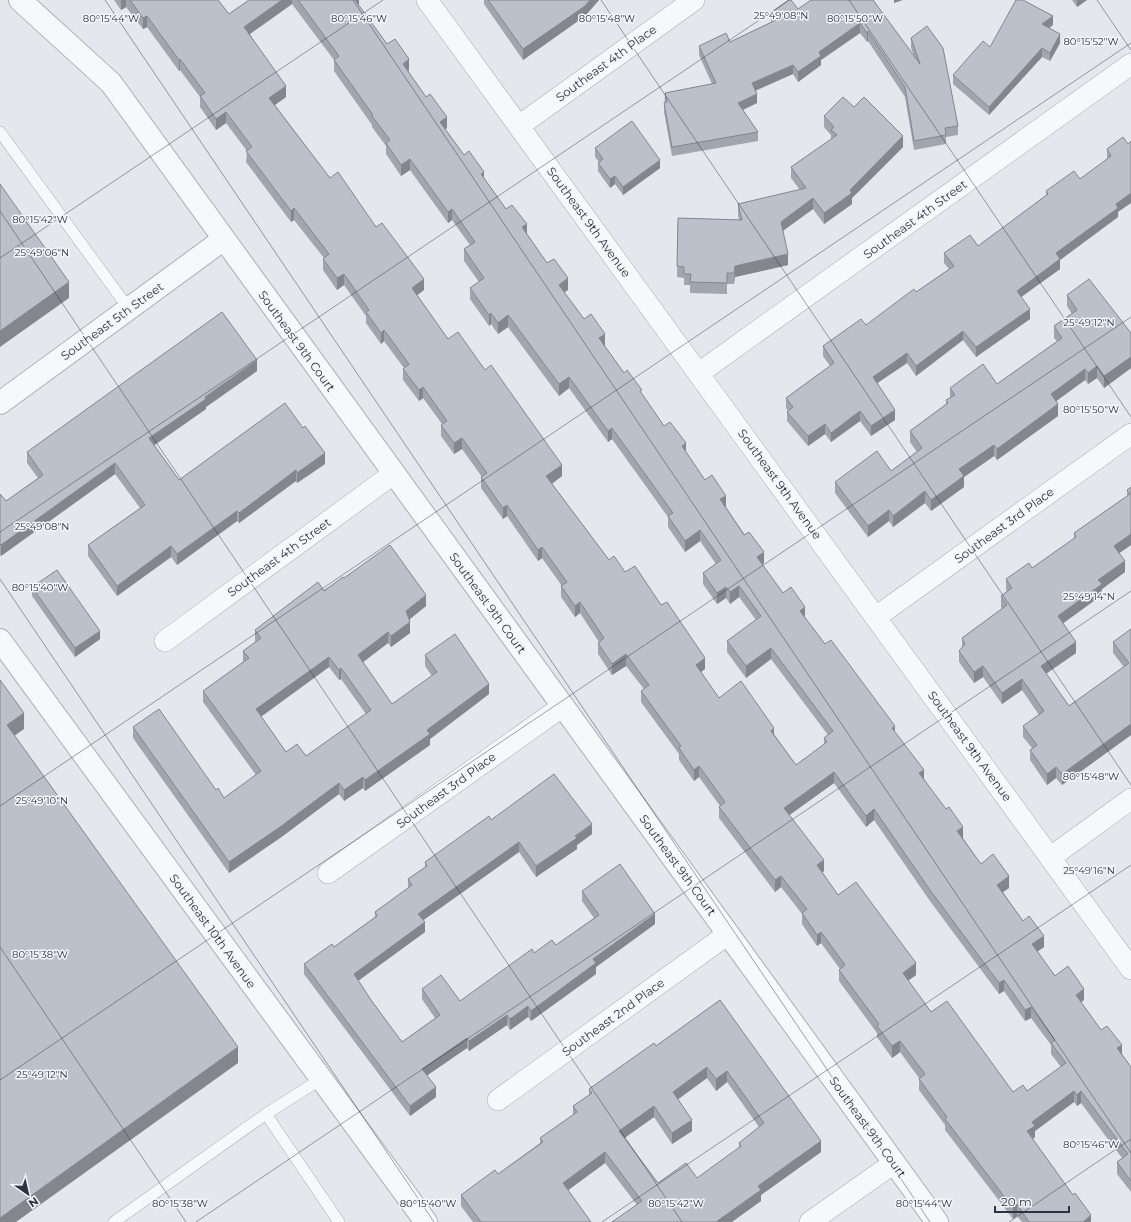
<svg xmlns="http://www.w3.org/2000/svg" width="1131" height="1222" font-family="Montserrat,sans-serif">
<style>
.lines{fill:none;stroke-linecap:round;stroke-linejoin:round}
.service-casing{stroke:#a9aeb7;stroke-width:12}
.minor-casing{stroke:#a9aeb7;stroke-width:22}
.tertiary-casing{stroke:#a9aeb7;stroke-width:24}
.service{stroke:#f7f8fa;stroke-width:11}
.minor{stroke:#f7f8fa;stroke-width:21}
.tertiary{stroke:#f7f8fa;stroke-width:22}
.wall{fill:#a1a5ae;fill-rule:evenodd}
.shaded-wall{fill:#83868d}
.building{fill:#bbc0ca;stroke:#83868d;fill-rule:evenodd}
.ticks{fill:none;stroke:#2b3445;stroke-width:1;stroke-opacity:0.45}
.labels{text-anchor:middle;dominant-baseline:central;stroke-width:3;stroke-linejoin:round;paint-order:stroke}
.street-label{font-size:12px;fill:#2b3445;stroke:#f4f6f9}
.ticks-label{font-size:10px;text-anchor:middle;fill:#2b3445;stroke:#f4f6f9;stroke-width:3;stroke-linejoin:round;paint-order:stroke}
</style>
<rect width="100%" height="100%" fill="#e4e7ec"/>
<g class="lines">
<defs>
<path id="service" d="M 0,132 L 129,309
M 266,1114 L 321,1079
M 114,1222 L 266,1114 L 339,1222"/>
<path id="minor" d="M 427,0 L 1131,969
M 519,126 L 694,0
M 699,373 L 1131,64
M 876,617 L 1131,434
M 165,641 L 393,474
M 1051,857 L 1131,799
M 328,873 L 563,706
M 498,1100 L 728,934
M 810,1222 L 894,1163"/>
<path id="tertiary" d="M 20,0 L 111,83 L 937,1222
M 0,403 L 224,239
M 0,640 L 426,1222"/>
</defs>
<use href="#service" class="service-casing"/>
<use href="#minor" class="minor-casing"/>
<use href="#tertiary" class="tertiary-casing"/>
<use href="#service" class="service"/>
<use href="#minor" class="minor"/>
<use href="#tertiary" class="tertiary"/>
</g>
<path class="wall" d="M 114,0 L 218,0 L 229,14 L 249,0 L 359,0 L 359,6 L 387,44 L 409,70 L 408,71 L 447,128 L 445,129 L 464,155 L 484,178 L 506,209 L 527,234 L 547,263 L 568,290 L 564,292 L 584,319 L 605,345 L 604,345 L 624,373 L 642,394 L 664,426 L 686,452 L 705,480 L 726,507 L 764,563 L 762,565 L 783,593 L 805,618 L 825,644 L 895,732 L 924,779 L 963,838 L 981,864 L 1009,888 L 1003,892 L 1023,921 L 1044,947 L 1037,952 L 1055,976 L 1084,1000 L 1081,1002 L 1101,1030 L 1122,1054 L 1131,1067 L 1131,1192 L 1117,1174 L 1117,1162 L 1122,1158 L 1081,1103 L 1077,1106 L 1074,1102 L 1035,1131 L 1035,1137 L 1033,1139 L 1091,1222 L 1022,1222 L 1017,1216 L 1013,1219 L 945,1130 L 945,1125 L 919,1090 L 919,1078 L 900,1052 L 892,1058 L 877,1037 L 877,1033 L 839,981 L 839,970 L 840,969 L 821,943 L 817,946 L 802,924 L 802,914 L 781,887 L 775,892 L 719,818 L 719,807 L 720,806 L 699,777 L 694,781 L 679,760 L 679,754 L 641,702 L 641,691 L 644,689 L 626,666 L 612,675 L 598,654 L 598,643 L 599,642 L 580,613 L 575,617 L 561,597 L 561,586 L 562,586 L 542,558 L 538,561 L 507,516 L 503,519 L 481,488 L 481,477 L 482,477 L 462,449 L 454,454 L 441,436 L 441,425 L 442,424 L 423,398 L 419,401 L 403,380 L 403,369 L 404,368 L 384,341 L 381,344 L 366,323 L 366,316 L 344,285 L 337,290 L 323,270 L 323,259 L 324,258 L 294,220 L 291,222 L 246,162 L 247,151 L 226,123 L 216,130 L 200,107 L 200,97 L 180,70 L 179,71 L 147,27 L 143,29 L 126,7 L 121,10 ZM 292,4 L 334,60 L 334,71 L 372,125 L 372,127 L 386,146 L 386,154 L 401,176 L 410,170 L 448,223 L 452,220 L 470,245 L 464,249 L 464,261 L 479,282 L 470,288 L 470,299 L 489,326 L 491,324 L 498,334 L 508,327 L 559,396 L 569,388 L 608,442 L 612,439 L 668,517 L 668,527 L 685,552 L 700,541 L 716,564 L 703,573 L 703,584 L 717,604 L 726,598 L 730,604 L 739,597 L 756,620 L 727,641 L 727,652 L 746,678 L 771,659 L 828,735 L 824,738 L 824,745 L 796,765 L 774,734 L 719,698 L 701,672 L 705,669 L 625,572 L 609,560 L 552,484 L 562,476 L 448,339 L 417,295 L 424,290 L 376,227 L 330,178 L 275,105 L 286,97 L 250,34 ZM 834,783 L 866,827 L 874,820 L 930,901 L 999,994 L 1004,991 L 1025,1021 L 1031,1018 L 1051,1045 L 1051,1054 L 1061,1067 L 1027,1091 L 1013,1092 L 931,1012 L 908,981 L 916,975 L 838,895 L 822,872 L 824,871 L 789,815 Z
M 484,0 L 599,0 L 585,16 L 523,60 L 484,4 Z
M 873,0 L 914,56 L 911,48 L 911,38 L 958,126 L 958,135 L 946,137 L 946,144 L 914,150 L 905,97 L 868,41 L 867,42 L 860,33 L 821,60 L 821,65 L 798,82 L 793,74 L 755,91 L 757,103 L 743,110 L 758,132 L 758,141 L 672,156 L 664,112 L 665,93 L 712,84 L 699,55 L 699,46 L 730,42 L 771,22 L 771,13 Z
M 1072,0 L 1087,0 L 1077,7 Z
M 1053,25 L 1049,28 L 1060,43 L 1050,61 L 1042,57 L 989,115 L 953,84 L 953,75 L 990,47 Z
M 854,107 L 903,147 L 852,198 L 852,204 L 824,224 L 813,209 L 783,231 L 788,265 L 735,277 L 734,284 L 727,284 L 727,294 L 690,293 L 690,285 L 684,285 L 684,278 L 677,277 L 678,218 L 739,220 L 738,215 L 738,204 L 800,190 L 791,178 L 791,167 L 831,139 L 831,135 L 824,127 L 824,116 Z
M 1123,137 L 1118,217 L 1060,260 L 1060,269 L 1021,297 L 1030,319 L 976,357 L 963,340 L 916,376 L 907,363 L 877,383 L 895,420 L 871,436 L 860,421 L 831,442 L 825,434 L 808,446 L 787,421 L 787,412 L 788,411 L 786,408 L 786,398 L 830,366 L 823,356 L 823,346 L 866,325 L 916,292 L 949,269 L 944,263 L 944,253 L 978,246 L 1046,196 L 1046,191 L 1080,179 L 1107,159 L 1107,149 Z
M 595,148 L 660,168 L 623,195 L 615,184 L 610,188 L 598,171 L 598,163 L 599,162 L 595,157 Z
M 1067,295 L 1131,333 L 1131,368 L 1104,388 L 1097,378 L 1088,384 L 1085,380 L 1056,401 L 1058,416 L 997,460 L 994,456 L 964,477 L 964,487 L 931,511 L 925,503 L 893,527 L 889,521 L 868,537 L 835,493 L 835,482 L 891,471 L 917,452 L 910,442 L 910,431 L 946,404 L 946,400 L 950,398 L 950,388 L 997,384 L 1057,341 L 1054,338 L 1054,326 L 1072,314 L 1067,306 Z
M 257,371 L 206,407 L 206,409 L 154,445 L 179,480 L 325,464 L 297,483 L 296,481 L 239,523 L 237,521 L 177,565 L 171,557 L 117,596 L 88,556 L 88,545 L 140,508 L 115,474 L 1,556 L 0,555 L 0,494 L 6,501 L 38,478 L 27,463 L 27,452 Z
M 1131,487 L 1119,553 L 1125,572 L 1102,589 L 1102,595 L 1063,623 L 1076,653 L 1046,674 L 1069,706 L 1124,667 L 1113,653 L 1113,642 L 1131,629 L 1131,735 L 1062,785 L 1056,778 L 1047,785 L 1030,760 L 1030,750 L 1032,748 L 1023,737 L 1023,726 L 1039,715 L 1022,690 L 1002,704 L 983,677 L 974,683 L 959,662 L 959,651 L 962,648 L 962,638 L 1002,609 L 1001,607 L 1001,596 L 1007,591 L 1006,590 L 1006,579 L 1032,568 L 1074,539 L 1074,533 L 1127,496 L 1127,490 Z
M 344,578 L 426,606 L 409,620 L 410,633 L 391,647 L 388,643 L 363,662 L 392,704 L 432,676 L 425,666 L 425,655 L 489,694 L 430,739 L 430,745 L 365,791 L 363,788 L 344,801 L 339,794 L 280,838 L 229,873 L 133,738 L 133,727 L 216,790 L 224,798 L 256,775 L 203,702 L 203,691 L 243,662 L 243,651 L 256,642 L 255,641 L 255,630 ZM 329,667 L 339,680 L 341,679 L 366,714 L 306,756 L 286,752 L 261,717 Z
M 32,587 L 100,639 L 75,657 L 32,596 Z
M 491,820 L 592,834 L 577,845 L 577,849 L 536,877 L 519,852 L 423,920 L 425,932 L 358,980 L 371,1000 L 402,1042 L 435,1018 L 422,999 L 422,989 L 460,1001 L 534,953 L 556,945 L 594,918 L 582,901 L 582,891 L 655,924 L 596,967 L 596,974 L 531,1021 L 528,1017 L 510,1030 L 507,1025 L 469,1051 L 467,1048 L 427,1075 L 436,1097 L 410,1116 L 304,974 L 304,964 L 334,947 L 375,917 L 375,912 L 408,888 L 408,879 L 425,867 L 425,862 Z
M 720,1000 L 821,1152 L 761,1195 L 761,1201 L 637,1205 L 605,1163 L 568,1190 L 591,1222 L 473,1222 L 461,1206 L 461,1195 L 498,1174 L 540,1143 L 540,1138 L 573,1115 L 573,1106 L 589,1095 L 589,1089 L 656,1046 ZM 707,1078 L 716,1091 L 727,1082 L 759,1127 L 739,1143 L 739,1148 L 697,1178 L 658,1183 L 624,1138 L 654,1117 L 672,1144 L 692,1131 L 678,1099 Z"/>
<path class="shaded-wall" d="M 121,0 L 126,0 L 126,7 L 121,10 Z
M 282,0 L 292,0 L 292,4 L 244,38 L 244,27 Z
M 354,0 L 359,0 L 359,6 Z
M 590,0 L 599,0 L 585,16 L 523,60 L 523,49 Z
M 894,0 L 903,0 L 894,3 Z
M 1077,0 L 1087,0 L 1077,7 Z
M 147,16 L 147,27 L 143,29 L 143,18 Z
M 1053,16 L 1053,25 L 1042,33 L 1042,24 Z
M 860,23 L 860,33 L 821,60 L 821,65 L 798,82 L 798,72 L 819,52 Z
M 868,31 L 868,41 L 867,42 L 867,33 Z
M 1060,34 L 1060,43 L 1050,61 L 1050,53 Z
M 1042,48 L 1042,57 L 989,115 L 989,107 Z
M 180,59 L 180,70 L 179,71 L 179,60 Z
M 409,59 L 409,70 L 403,75 L 403,64 Z
M 793,65 L 793,74 L 752,92 L 752,83 Z
M 286,86 L 286,97 L 269,109 L 269,98 Z
M 757,94 L 757,103 L 738,112 L 738,103 Z
M 226,112 L 226,123 L 216,130 L 216,119 Z
M 447,117 L 447,128 L 440,133 L 440,122 Z
M 903,136 L 903,147 L 852,198 L 852,204 L 824,224 L 824,213 L 850,190 Z
M 410,159 L 410,170 L 401,176 L 401,165 Z
M 660,160 L 660,168 L 623,195 L 623,187 Z
M 484,172 L 484,183 L 481,174 Z
M 615,176 L 615,184 L 610,188 L 610,179 Z
M 1131,193 L 1131,203 L 1118,212 L 1118,217 L 1060,260 L 1060,269 L 1017,300 L 1017,291 L 1056,253 L 1116,204 Z
M 813,198 L 813,209 L 781,232 L 781,222 Z
M 294,208 L 294,220 L 291,222 L 291,211 Z
M 452,209 L 452,220 L 448,223 L 448,212 Z
M 527,224 L 527,235 L 522,227 Z
M 788,254 L 788,265 L 735,277 L 734,284 L 735,266 Z
M 344,274 L 344,285 L 337,290 L 337,278 Z
M 568,278 L 568,290 L 559,296 L 559,285 Z
M 424,279 L 424,290 L 412,299 L 412,288 Z
M 69,282 L 69,298 L 0,347 L 0,331 Z
M 1030,309 L 1030,319 L 976,357 L 976,347 Z
M 491,313 L 491,324 L 489,326 L 489,315 Z
M 508,315 L 508,327 L 498,334 L 498,323 Z
M 384,330 L 384,341 L 381,344 L 381,333 Z
M 963,331 L 963,340 L 916,376 L 916,366 Z
M 605,334 L 605,345 L 599,349 L 599,338 Z
M 907,353 L 907,363 L 873,386 L 873,377 Z
M 1131,354 L 1131,368 L 1104,388 L 1104,376 Z
M 257,360 L 257,371 L 206,407 L 206,409 L 149,449 L 149,438 Z
M 1097,366 L 1097,378 L 1088,384 L 1088,373 Z
M 1085,369 L 1085,380 L 1051,405 L 1051,394 Z
M 569,377 L 569,388 L 559,396 L 559,384 Z
M 423,387 L 423,398 L 419,401 L 419,390 Z
M 1058,404 L 1058,416 L 997,460 L 997,449 Z
M 895,410 L 895,420 L 871,436 L 871,426 Z
M 860,411 L 860,421 L 831,442 L 831,433 Z
M 825,424 L 825,434 L 808,446 L 808,436 Z
M 612,428 L 612,439 L 608,442 L 608,431 Z
M 462,438 L 462,449 L 454,454 L 454,443 Z
M 686,443 L 686,455 L 682,446 Z
M 994,445 L 994,456 L 964,477 L 964,487 L 931,511 L 931,500 L 959,469 Z
M 325,453 L 325,464 L 297,483 L 297,473 Z
M 115,463 L 115,474 L 1,556 L 1,545 Z
M 562,465 L 562,476 L 546,488 L 546,476 Z
M 296,470 L 296,481 L 239,523 L 239,513 Z
M 925,491 L 925,503 L 893,527 L 893,516 Z
M 726,496 L 726,507 L 720,511 L 720,499 Z
M 507,505 L 507,516 L 503,519 L 503,508 Z
M 889,510 L 889,521 L 868,537 L 868,526 Z
M 237,511 L 237,521 L 177,565 L 177,554 Z
M 700,530 L 700,541 L 685,552 L 685,541 Z
M 1131,534 L 1131,545 L 1114,557 L 1114,546 Z
M 171,546 L 171,557 L 117,596 L 117,586 Z
M 542,547 L 542,558 L 538,561 L 538,550 Z
M 764,552 L 764,563 L 757,568 L 757,557 Z
M 1125,561 L 1125,572 L 1102,589 L 1102,595 L 1058,627 L 1058,616 L 1098,580 Z
M 739,586 L 739,597 L 730,604 L 730,592 Z
M 726,587 L 726,598 L 717,604 L 717,593 Z
M 426,595 L 426,606 L 406,622 L 406,611 Z
M 580,602 L 580,613 L 575,617 L 575,606 Z
M 805,607 L 805,618 L 800,611 Z
M 410,622 L 410,633 L 391,647 L 391,636 Z
M 100,631 L 100,639 L 75,657 L 75,648 Z
M 388,632 L 388,643 L 358,666 L 358,655 Z
M 1076,642 L 1076,653 L 1041,677 L 1041,666 Z
M 771,648 L 771,659 L 746,678 L 746,666 Z
M 626,654 L 626,666 L 612,675 L 612,664 Z
M 329,657 L 329,667 L 256,720 L 256,709 Z
M 705,658 L 705,669 L 696,676 L 696,665 Z
M 983,666 L 983,677 L 974,683 L 974,672 Z
M 341,668 L 341,679 L 339,680 L 339,670 Z
M 1022,679 L 1022,690 L 1002,704 L 1002,693 Z
M 489,684 L 489,694 L 430,739 L 430,745 L 365,791 L 365,780 L 427,730 Z
M 24,713 L 24,729 L 7,741 L 7,725 Z
M 1131,724 L 1131,735 L 1062,785 L 1062,774 Z
M 895,726 L 895,738 L 892,728 Z
M 774,728 L 774,740 L 771,731 Z
M 699,766 L 699,777 L 694,781 L 694,770 Z
M 1056,767 L 1056,778 L 1047,785 L 1047,774 Z
M 924,770 L 924,781 L 919,773 Z
M 834,772 L 834,783 L 784,819 L 784,808 Z
M 363,777 L 363,788 L 344,801 L 344,790 Z
M 339,783 L 339,794 L 280,838 L 229,873 L 229,862 Z
M 874,809 L 874,820 L 866,827 L 866,816 Z
M 592,824 L 592,834 L 577,845 L 577,849 L 536,877 L 536,866 Z
M 963,827 L 963,838 L 957,842 L 957,831 Z
M 519,842 L 519,852 L 418,924 L 418,914 Z
M 824,860 L 824,871 L 817,876 L 817,865 Z
M 781,876 L 781,887 L 775,892 L 775,880 Z
M 1009,876 L 1009,888 L 997,896 L 997,885 Z
M 655,914 L 655,924 L 596,967 L 596,974 L 531,1021 L 531,1011 L 593,959 Z
M 425,922 L 425,932 L 354,984 L 354,974 Z
M 821,932 L 821,943 L 817,946 L 817,935 Z
M 1044,936 L 1044,947 L 1032,955 L 1032,944 Z
M 916,963 L 916,975 L 903,984 L 903,973 Z
M 1004,980 L 1004,991 L 999,994 L 999,983 Z
M 1084,989 L 1084,1000 L 1076,1006 L 1076,995 Z
M 528,1006 L 528,1017 L 510,1030 L 510,1019 Z
M 1031,1007 L 1031,1018 L 1025,1021 L 1025,1010 Z
M 507,1015 L 507,1025 L 469,1051 L 469,1041 Z
M 467,1038 L 467,1048 L 422,1079 L 422,1069 Z
M 900,1041 L 900,1052 L 892,1058 L 892,1046 Z
M 1122,1045 L 1122,1057 L 1117,1048 Z
M 238,1047 L 238,1063 L 16,1222 L 0,1222 L 0,1218 Z
M 707,1067 L 707,1078 L 673,1103 L 673,1092 Z
M 727,1071 L 727,1082 L 716,1091 L 716,1079 Z
M 436,1087 L 436,1097 L 410,1116 L 410,1106 Z
M 1074,1091 L 1074,1102 L 1035,1131 L 1035,1137 L 1027,1142 L 1027,1131 L 1032,1122 Z
M 1081,1091 L 1081,1103 L 1077,1106 L 1077,1095 Z
M 654,1106 L 654,1117 L 619,1142 L 619,1131 Z
M 692,1120 L 692,1131 L 672,1144 L 672,1133 Z
M 821,1141 L 821,1152 L 761,1195 L 761,1201 L 732,1222 L 716,1222 L 758,1186 Z
M 605,1152 L 605,1163 L 563,1194 L 563,1183 Z
M 1017,1204 L 1017,1216 L 1013,1219 L 1013,1208 Z
M 1091,1215 L 1091,1222 L 1083,1222 Z"/>
<path class="building" d="M 130,0 L 218,0 L 229,14 L 249,0 L 282,0 L 244,27 L 286,86 L 269,98 L 330,178 L 338,172 L 376,227 L 382,223 L 424,279 L 412,288 L 448,339 L 458,332 L 485,370 L 491,365 L 562,465 L 546,476 L 609,560 L 614,556 L 625,572 L 635,566 L 661,605 L 667,602 L 705,658 L 696,665 L 719,698 L 741,681 L 774,728 L 771,731 L 796,765 L 827,742 L 824,738 L 833,731 L 771,648 L 746,666 L 727,641 L 761,616 L 739,586 L 730,592 L 726,587 L 717,593 L 703,573 L 721,560 L 700,530 L 685,541 L 668,516 L 673,513 L 612,428 L 608,431 L 569,377 L 559,384 L 508,315 L 498,323 L 491,313 L 489,315 L 470,288 L 484,278 L 464,249 L 475,242 L 452,209 L 448,212 L 410,159 L 401,165 L 386,143 L 390,140 L 372,116 L 373,115 L 334,60 L 339,56 L 298,0 L 355,0 L 387,44 L 395,39 L 409,59 L 403,64 L 426,97 L 430,94 L 447,117 L 440,122 L 464,155 L 469,151 L 484,172 L 481,174 L 506,209 L 512,205 L 527,224 L 522,227 L 547,263 L 554,259 L 568,278 L 559,285 L 584,319 L 591,314 L 605,334 L 599,338 L 624,373 L 627,370 L 642,390 L 640,391 L 664,426 L 670,422 L 686,443 L 682,446 L 705,480 L 712,475 L 726,496 L 720,499 L 744,535 L 749,532 L 764,552 L 757,557 L 783,593 L 791,587 L 805,607 L 800,611 L 825,644 L 831,640 L 895,726 L 892,728 L 924,770 L 919,773 L 946,809 L 949,807 L 963,827 L 957,831 L 981,864 L 993,854 L 1009,876 L 997,885 L 1023,921 L 1029,916 L 1044,936 L 1032,944 L 1055,976 L 1068,966 L 1084,989 L 1076,995 L 1101,1030 L 1107,1026 L 1122,1045 L 1117,1048 L 1131,1067 L 1131,1181 L 1117,1162 L 1128,1154 L 1081,1091 L 1077,1095 L 1074,1091 L 1032,1122 L 1035,1126 L 1027,1131 L 1073,1195 L 1075,1193 L 1091,1215 L 1083,1222 L 1029,1222 L 1017,1204 L 1013,1208 L 945,1119 L 947,1117 L 919,1079 L 925,1074 L 900,1041 L 892,1046 L 877,1026 L 879,1024 L 839,970 L 845,965 L 821,932 L 817,935 L 802,913 L 807,909 L 781,876 L 775,880 L 719,807 L 725,802 L 699,766 L 694,770 L 679,748 L 681,746 L 641,691 L 649,685 L 626,654 L 612,664 L 598,643 L 604,638 L 580,602 L 575,606 L 561,586 L 567,582 L 542,547 L 538,550 L 507,505 L 503,508 L 481,477 L 487,473 L 462,438 L 454,443 L 441,425 L 447,421 L 423,387 L 419,390 L 403,369 L 409,364 L 384,330 L 381,333 L 366,312 L 369,310 L 344,274 L 337,278 L 323,259 L 329,254 L 294,208 L 291,211 L 246,151 L 252,147 L 226,112 L 216,119 L 200,96 L 205,93 L 180,59 L 179,60 L 147,16 L 143,18 ZM 834,772 L 866,816 L 874,809 L 930,890 L 999,983 L 1004,980 L 1025,1010 L 1031,1007 L 1055,1040 L 1051,1043 L 1066,1063 L 1027,1091 L 1023,1085 L 1013,1092 L 947,1001 L 931,1012 L 903,973 L 916,963 L 856,882 L 838,895 L 817,865 L 824,860 L 784,808 Z
M 488,0 L 590,0 L 585,6 L 523,49 Z
M 789,0 L 791,0 L 798,9 L 811,0 L 873,0 L 920,64 L 911,38 L 927,26 L 943,48 L 958,126 L 945,128 L 946,135 L 914,141 L 905,87 L 868,31 L 867,33 L 860,23 L 819,52 L 821,56 L 798,72 L 793,65 L 752,83 L 757,94 L 738,103 L 758,132 L 672,147 L 664,103 L 667,102 L 665,93 L 716,83 L 699,46 L 726,33 L 730,42 L 776,20 L 771,13 Z
M 1016,0 L 1023,0 L 1053,16 L 1042,24 L 1060,34 L 1050,53 L 1042,48 L 989,107 L 953,75 L 983,41 L 990,47 Z
M 843,97 L 854,107 L 864,97 L 903,136 L 850,190 L 852,193 L 824,213 L 813,198 L 781,222 L 788,254 L 735,266 L 734,273 L 727,273 L 727,283 L 690,282 L 691,274 L 684,274 L 684,267 L 677,266 L 678,218 L 742,220 L 738,204 L 806,188 L 791,167 L 837,135 L 831,130 L 834,127 L 824,116 Z
M 632,121 L 660,160 L 623,187 L 615,176 L 610,179 L 598,163 L 603,159 L 595,148 Z
M 1123,137 L 1128,144 L 1131,141 L 1131,193 L 1116,204 L 1118,208 L 1056,253 L 1060,259 L 1017,291 L 1030,309 L 976,347 L 963,331 L 916,366 L 907,353 L 873,377 L 895,410 L 871,426 L 860,411 L 831,433 L 825,424 L 808,436 L 787,412 L 793,407 L 786,398 L 834,363 L 823,346 L 861,319 L 866,325 L 914,289 L 916,292 L 954,266 L 944,253 L 970,235 L 978,246 L 1048,194 L 1046,191 L 1074,171 L 1080,179 L 1111,156 L 1107,149 Z
M 0,184 L 69,282 L 0,331 Z
M 1089,279 L 1131,333 L 1131,357 L 1104,376 L 1097,366 L 1088,373 L 1085,369 L 1051,394 L 1058,404 L 997,449 L 994,445 L 959,469 L 964,476 L 931,500 L 925,491 L 893,516 L 889,510 L 868,526 L 835,482 L 877,451 L 891,471 L 922,448 L 910,431 L 948,403 L 946,400 L 955,395 L 950,388 L 983,364 L 997,384 L 1062,338 L 1054,326 L 1077,310 L 1067,295 Z
M 222,312 L 257,360 L 205,397 L 206,399 L 149,438 L 179,480 L 285,403 L 303,428 L 305,426 L 325,453 L 297,473 L 296,470 L 239,513 L 237,511 L 177,554 L 171,546 L 117,586 L 88,545 L 145,505 L 115,463 L 1,545 L 0,544 L 0,494 L 6,501 L 43,475 L 27,452 Z
M 1131,487 L 1131,534 L 1114,546 L 1125,561 L 1098,580 L 1102,584 L 1058,616 L 1076,642 L 1041,666 L 1069,706 L 1129,663 L 1113,642 L 1131,629 L 1131,724 L 1062,774 L 1056,767 L 1047,774 L 1030,750 L 1037,745 L 1023,726 L 1044,711 L 1022,679 L 1002,693 L 983,666 L 974,672 L 959,651 L 965,644 L 962,638 L 1007,605 L 1001,596 L 1012,588 L 1006,579 L 1029,563 L 1032,568 L 1076,537 L 1074,533 L 1130,494 L 1127,490 Z
M 390,545 L 426,595 L 406,611 L 410,622 L 391,636 L 388,632 L 358,655 L 392,704 L 437,672 L 425,655 L 455,634 L 489,684 L 427,730 L 430,734 L 365,780 L 363,777 L 344,790 L 339,783 L 280,827 L 229,862 L 133,727 L 159,709 L 216,790 L 218,788 L 224,798 L 261,771 L 203,691 L 249,658 L 243,651 L 261,638 L 255,630 L 318,582 L 324,591 L 343,577 L 344,578 ZM 329,657 L 339,670 L 341,668 L 371,710 L 306,756 L 297,744 L 286,752 L 256,709 Z
M 57,570 L 100,631 L 75,648 L 32,587 Z
M 0,680 L 24,713 L 7,725 L 238,1047 L 0,1218 Z
M 554,774 L 592,824 L 575,836 L 577,838 L 536,866 L 519,842 L 418,914 L 425,922 L 354,974 L 371,1000 L 402,1042 L 440,1015 L 422,989 L 441,975 L 460,1001 L 532,949 L 534,953 L 552,940 L 556,945 L 599,915 L 582,891 L 620,864 L 655,914 L 593,959 L 596,963 L 531,1011 L 528,1006 L 510,1019 L 507,1015 L 469,1041 L 467,1038 L 422,1069 L 436,1087 L 410,1106 L 304,964 L 332,944 L 334,947 L 377,916 L 375,912 L 412,885 L 408,879 L 427,866 L 425,862 L 489,816 L 491,820 Z
M 720,1000 L 821,1141 L 758,1186 L 761,1190 L 716,1222 L 612,1222 L 642,1201 L 605,1152 L 563,1183 L 591,1222 L 481,1222 L 461,1195 L 495,1170 L 498,1174 L 543,1142 L 540,1138 L 577,1112 L 573,1106 L 592,1093 L 589,1089 L 654,1043 L 656,1046 ZM 707,1067 L 716,1079 L 727,1071 L 764,1123 L 739,1143 L 741,1146 L 697,1178 L 686,1163 L 658,1183 L 619,1131 L 654,1106 L 672,1133 L 692,1120 L 673,1092 Z"/>
<path class="ticks" d="M 105,0 L 930,1222M 353,0 L 1131,1153M 601,0 L 1131,785M 849,0 L 1131,417M 1097,0 L 1131,50M 0,211 L 682,1222M 0,258 L 383,0M 0,532 L 789,0M 0,579 L 434,1222M 0,806 L 1131,43M 0,947 L 186,1222M 0,1080 L 1131,317M 196,1222 L 1131,591M 602,1222 L 1131,865M 1009,1222 L 1131,1139"/>
<g class="labels">
<g class="street-label">
<text transform="translate(606 63) rotate(-36)">Southeast 4th Place</text>
<text transform="translate(915 219) rotate(-36)">Southeast 4th Street</text>
<text transform="translate(589 222) rotate(54)">Southeast 9th Avenue</text>
<text transform="translate(112 321) rotate(-36)">Southeast 5th Street</text>
<text transform="translate(297 341) rotate(54)">Southeast 9th Court</text>
<text transform="translate(780 484) rotate(54)">Southeast 9th Avenue</text>
<text transform="translate(1004 525) rotate(-36)">Southeast 3rd Place</text>
<text transform="translate(279 557) rotate(-36)">Southeast 4th Street</text>
<text transform="translate(488 603) rotate(54)">Southeast 9th Court</text>
<text transform="translate(970 746) rotate(54)">Southeast 9th Avenue</text>
<text transform="translate(446 790) rotate(-36)">Southeast 3rd Place</text>
<text transform="translate(678 865) rotate(54)">Southeast 9th Court</text>
<text transform="translate(213 931) rotate(54)">Southeast 10th Avenue</text>
<text transform="translate(613 1017) rotate(-36)">Southeast 2nd Place</text>
<text transform="translate(868 1127) rotate(54)">Southeast 9th Court</text>
</g>
</g>
<g class="ticks-label">
<text x="781" y="19">25°49'08"N</text>
<text x="111" y="22">80°15'44"W</text>
<text x="359" y="22">80°15'46"W</text>
<text x="607" y="22">80°15'48"W</text>
<text x="855" y="22">80°15'50"W</text>
<text x="1091" y="45">80°15'52"W</text>
<text x="40" y="223">80°15'42"W</text>
<text x="42" y="256">25°49'06"N</text>
<text x="1089" y="326">25°49'12"N</text>
<text x="1091" y="413">80°15'50"W</text>
<text x="42" y="530">25°49'08"N</text>
<text x="40" y="591">80°15'40"W</text>
<text x="1089" y="600">25°49'14"N</text>
<text x="1091" y="780">80°15'48"W</text>
<text x="42" y="804">25°49'10"N</text>
<text x="1089" y="874">25°49'16"N</text>
<text x="40" y="958">80°15'38"W</text>
<text x="42" y="1078">25°49'12"N</text>
<text x="1091" y="1148">80°15'46"W</text>
<text x="180" y="1207">80°15'38"W</text>
<text x="428" y="1207">80°15'40"W</text>
<text x="676" y="1207">80°15'42"W</text>
<text x="924" y="1207">80°15'44"W</text>
</g>
<g transform="translate(28 1194) rotate(146)" stroke="#f4f6f9" stroke-width="3" paint-order="stroke">
<path d="M0-3L7 15L0 10L-7 15Z" fill="#2b3445"/>
<text y="-6" font-size="11" font-weight="bold" text-anchor="middle" fill="#2b3445">N</text>
</g>
<path d="M995 1206v6h74v-6" fill="none" stroke="#2b3445" stroke-width="2"/>
<text x="1001" y="1206" font-size="12" fill="#2b3445" stroke="#f4f6f9" stroke-width="3" paint-order="stroke">20 m</text>
</svg>
